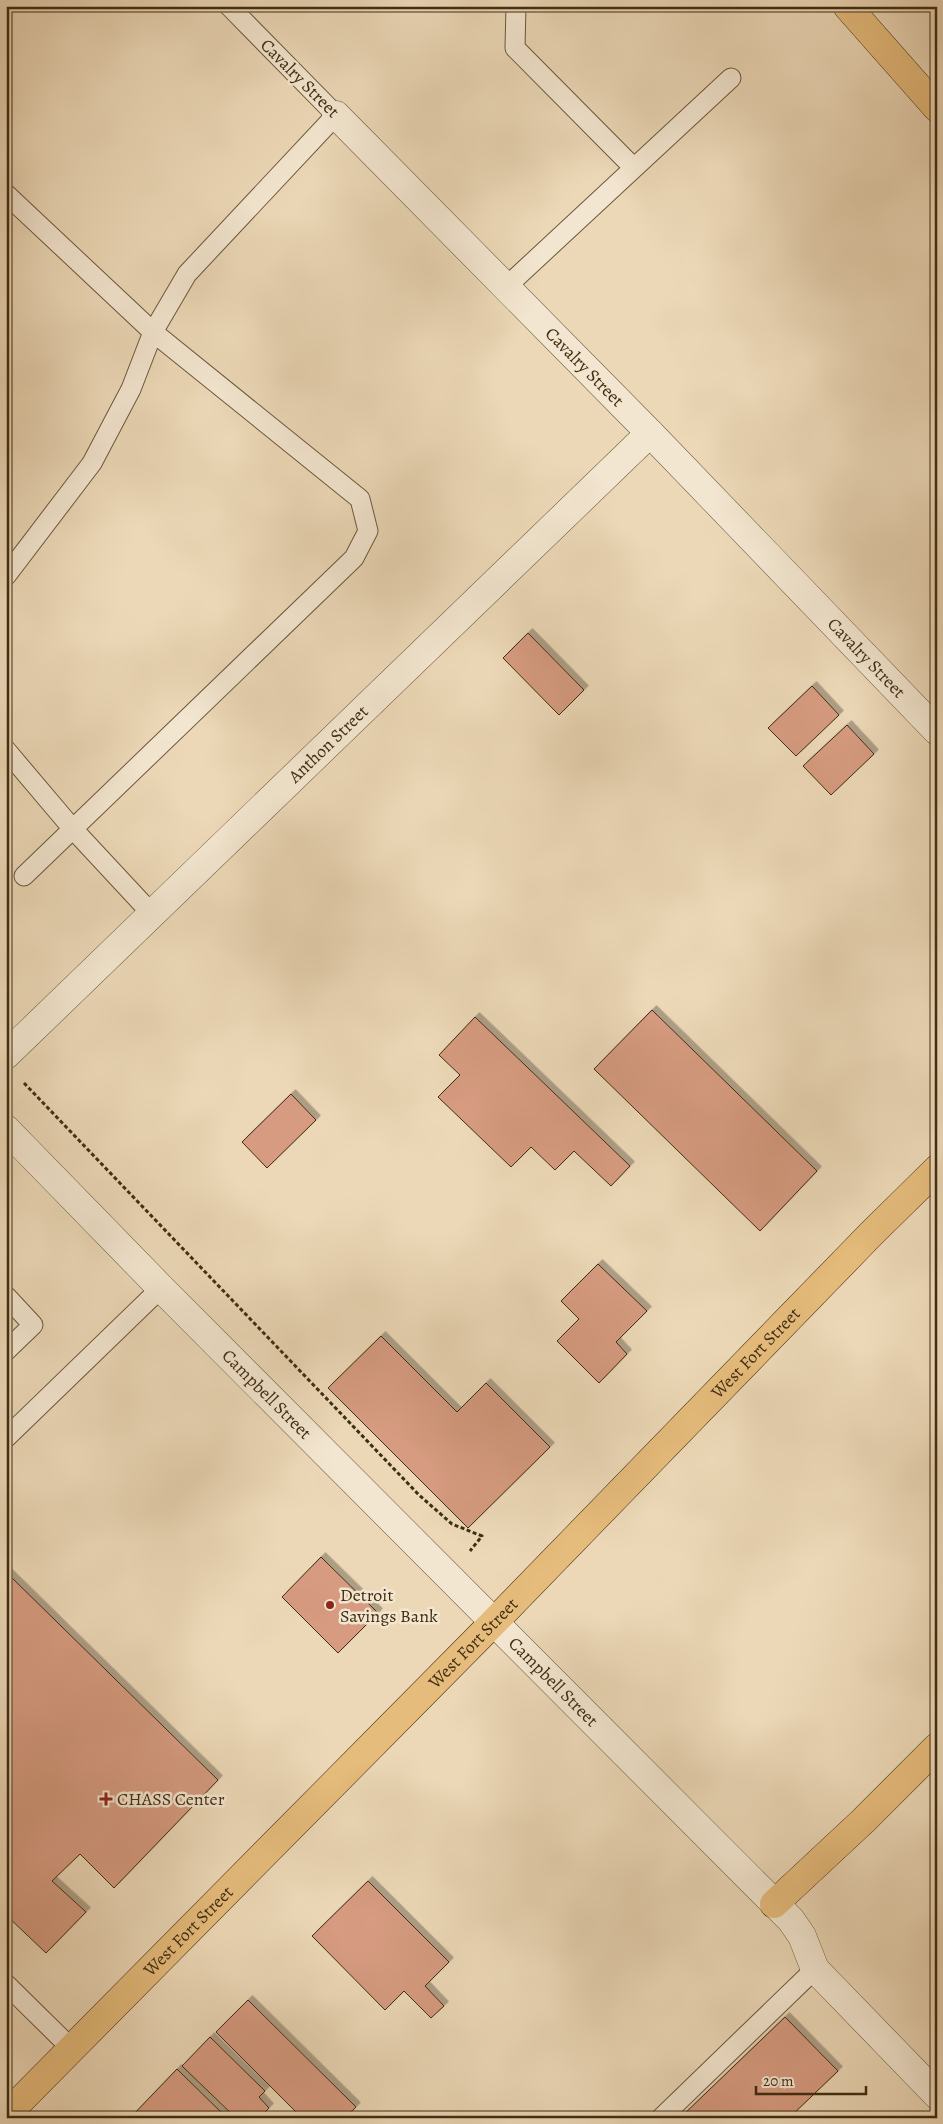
<svg xmlns="http://www.w3.org/2000/svg" width="943" height="2124" font-family="Alegreya,serif">
<style>
.building{fill:#d69b80;stroke:#402d13;filter:url(#shadow)}
.lines{fill:none;stroke-linecap:round;stroke-linejoin:round}
.lane-casing{stroke:#6b583c;stroke-width:21}
.street-casing{stroke:#6b583c;stroke-width:29}
.primary-casing{stroke:#402d13;stroke-width:29}
.highway-casing{stroke:#402d13;stroke-width:29}
.path{stroke:#402d13;stroke-width:3;stroke-dasharray:4 2.5;stroke-linecap:butt}
.lane{stroke:#f3e6d0;stroke-width:19}
.street{stroke:#f3e6d0;stroke-width:28}
.primary{stroke:#e6bc7c;stroke-width:28}
.highway{stroke:#e6bc7c;stroke-width:28}
.poi-dot{fill:#8f2418;stroke:#f3e6d0;stroke-width:2}
.labels{text-anchor:middle;dominant-baseline:central;stroke-width:5;stroke-linejoin:round;paint-order:stroke}
.street-label{font-size:18px;fill:#402d13;stroke:#f3e6d0}
.poi-label{font-size:18px;fill:#402d13;stroke:#f3e6d0;text-anchor:start}
</style>
<defs>
<filter id="shadow"><feDropShadow dx="4.5" dy="-4.5" stdDeviation="0" flood-color="#0004"/></filter>
</defs>
<rect width="100%" height="100%" fill="#ecd8b7"/>
<filter id="stains"><feTurbulence type="fractalNoise" baseFrequency=".004" numOctaves="4"/><feColorMatrix values="0 0 0 0 .2 0 0 0 0 .09 0 0 0 0 .02 0 0 0 .5 -.17"/></filter>
<radialGradient id="worn" r=".72"><stop offset=".6" stop-color="#630" stop-opacity="0"/><stop offset="1" stop-color="#630" stop-opacity=".3"/></radialGradient>
<path class="building" d="M 528,633 L 584,690 L 559,715 L 503,658 Z
M 812,686 L 839,715 L 796,756 L 768,728 Z
M 847,725 L 874,754 L 831,795 L 803,766 Z
M 652,1010 L 817,1171 L 760,1231 L 594,1069 Z
M 475,1017 L 630,1166 L 611,1186 L 574,1151 L 555,1170 L 531,1147 L 511,1167 L 438,1097 L 460,1075 L 439,1055 Z
M 291,1094 L 316,1120 L 267,1168 L 242,1142 Z
M 598,1264 L 647,1311 L 616,1342 L 627,1354 L 599,1383 L 557,1341 L 579,1319 L 561,1301 Z
M 381,1336 L 457,1412 L 486,1383 L 550,1447 L 468,1528 L 328,1388 Z
M 321,1557 L 378,1613 L 338,1653 L 282,1597 Z
M 6,1572 L 218,1780 L 114,1888 L 80,1854 L 52,1881 L 86,1912 L 46,1953 L 6,1915 Z
M 368,1881 L 449,1962 L 425,1986 L 444,2006 L 431,2018 L 404,1991 L 385,2010 L 312,1936 Z
M 248,2000 L 356,2107 L 345,2118 L 302,2118 L 216,2032 Z
M 785,2017 L 838,2071 L 789,2118 L 680,2118 Z
M 210,2037 L 265,2091 L 259,2097 L 269,2108 L 259,2118 L 236,2118 L 182,2066 Z
M 177,2069 L 227,2118 L 130,2118 Z"/>
<g class="lines">
<defs>
<path id="lane" d="M 516,6 L 515,48 L 634,168
M 6,194 L 153,332 L 360,499 L 368,531 L 354,558 L 24,876
M 506,287 L 731,78
M 6,576 L 92,463 L 131,389 L 153,332 L 187,274 L 336,115 L 229,6
M 6,750 L 72,828 L 152,914
M 6,1296 L 33,1325 L 6,1351
M 6,1438 L 161,1288
M 6,1984 L 71,2048
M 661,2118 L 815,1969"/>
<g id="street">
<path id="s1" d="M 336,115 L 650,433 L 937,731"/>
<path id="s2" d="M 6,1055 L 650,433"/>
<path id="s3" d="M 6,1129 L 161,1288 L 791,1920 L 802,1936 L 815,1969 L 937,2095"/>
</g>
<g id="primary">
<path id="s4" d="M 6,2115 L 494,1622 L 871,1234 L 937,1169"/>
</g>
<path id="highway" d="M 847,6 L 937,108
M 774,1904 L 863,1821 L 937,1747"/>
</defs>
<use href="#lane" class="lane-casing"/>
<use href="#street" class="street-casing"/>
<use href="#primary" class="primary-casing"/>
<use href="#highway" class="highway-casing"/>
<path class="path" d="M 24,1083 L 419,1495 L 452,1524 L 482,1536 L 470,1551"/>
<use href="#lane" class="lane"/>
<use href="#street" class="street"/>
<use href="#primary" class="primary"/>
<use href="#highway" class="highway"/>
</g>
<g class="poi-dot">
<circle cx="330" cy="1605" r="5"/>
<path d="M103.5 1791.5h5v5h5v5h-5v5h-5v-5h-5v-5h5z"/>
</g>
<g class="labels">
<g class="street-label">
<text transform="translate(300 78) rotate(45)">Cavalry Street</text>
<text stroke="none"><textPath href="#s1" startOffset="354">Cavalry Street</textPath></text>
<text stroke="none"><textPath href="#s1" startOffset="759">Cavalry Street</textPath></text>
<text stroke="none"><textPath href="#s2" startOffset="448">Anthon Street</textPath></text>
<text stroke="none"><textPath href="#s4" startOffset="1069">West Fort Street</textPath></text>
<text stroke="none"><textPath href="#s3" startOffset="372">Campbell Street</textPath></text>
<text stroke="none"><textPath href="#s4" startOffset="664">West Fort Street</textPath></text>
<text stroke="none"><textPath href="#s3" startOffset="778">Campbell Street</textPath></text>
<text stroke="none"><textPath href="#s4" startOffset="259">West Fort Street</textPath></text>
</g>
<g class="poi-label">
<text x="340" y="1595">Detroit<tspan x="340" dy="21">Savings Bank</tspan></text>
<text x="117" y="1799">CHASS Center</text>
</g>
</g>
<rect width="943" height="2124" fill="none" stroke="#ecd8b7" stroke-width="25"/>
<rect x="8" y="8" width="928" height="2109" fill="none" stroke="#402d13" stroke-width="2.5"/>
<rect x="12" y="12" width="918" height="2099" fill="none" stroke="#402d13"/>
<path d="M756 2086v8h110v-8" fill="none" stroke="#402d13" stroke-width="2.5"/>
<text x="763" y="2086" font-size="15" fill="#402d13" stroke="#f3e6d0" stroke-width="4" paint-order="stroke">20 m</text>
<rect width="100%" height="100%" filter="url(#stains)"/>
<rect width="100%" height="100%" fill="url(#worn)"/>
</svg>
